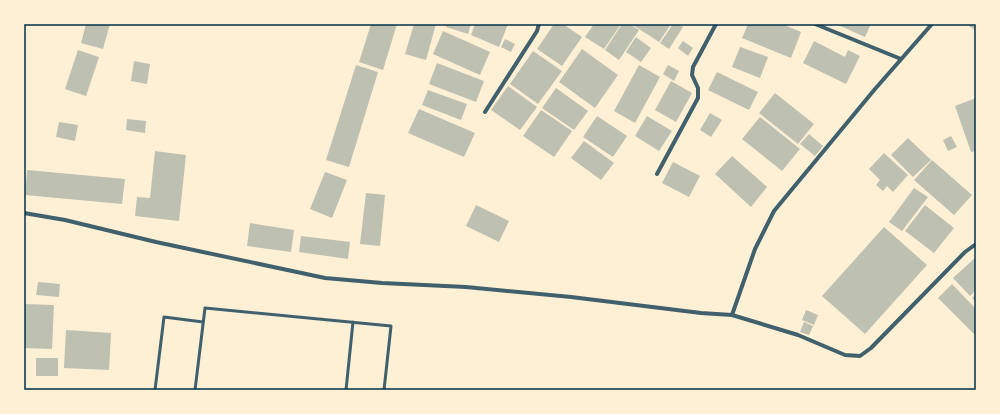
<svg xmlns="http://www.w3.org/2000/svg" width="1000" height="414" font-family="'Nunito Sans',sans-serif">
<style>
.building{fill:#bec0b2}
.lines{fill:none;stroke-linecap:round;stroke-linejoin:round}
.service{stroke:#3f606c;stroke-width:3}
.minor{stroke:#3f606c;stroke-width:4}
.neatline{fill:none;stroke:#003049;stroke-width:1.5}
</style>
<rect width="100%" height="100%" fill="#fdf0d5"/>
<path class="building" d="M 86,24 L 110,24 L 103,49 L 81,43 Z
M 371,24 L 397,24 L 383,70 L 359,62 Z
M 414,24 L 436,24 L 426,60 L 405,54 Z
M 447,24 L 471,24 L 468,34 L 446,27 Z
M 475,24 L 508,24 L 499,47 L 471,35 Z
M 554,24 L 563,24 L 582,37 L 562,66 L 537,49 Z
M 594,24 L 621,24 L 604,49 L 585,37 Z
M 622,24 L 630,24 L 639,30 L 619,60 L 605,50 Z
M 634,24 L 671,24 L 659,42 L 633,25 Z
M 673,24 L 678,24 L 683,27 L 669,49 L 660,43 Z
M 748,24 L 782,24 L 801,32 L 791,58 L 742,38 Z
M 836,24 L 871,24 L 865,37 Z
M 966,24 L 976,24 L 976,31 Z
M 443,31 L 490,52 L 480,75 L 433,54 Z
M 636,37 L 651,48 L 641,62 L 626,52 Z
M 505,39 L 515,44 L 511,52 L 501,47 Z
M 683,41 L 693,48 L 688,56 L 678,48 Z
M 814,41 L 845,57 L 848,50 L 860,56 L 846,84 L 803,63 Z
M 740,47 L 768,57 L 760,78 L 732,67 Z
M 582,49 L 618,75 L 595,108 L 559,82 Z
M 78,50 L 99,57 L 86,96 L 65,89 Z
M 533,51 L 562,71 L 538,104 L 510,84 Z
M 134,61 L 150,64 L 147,84 L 131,81 Z
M 437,63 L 484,81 L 476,102 L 429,84 Z
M 356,65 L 378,72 L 349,167 L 326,160 Z
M 639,65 L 660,77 L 635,123 L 614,111 Z
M 668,65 L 679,71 L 674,81 L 663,74 Z
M 717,72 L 758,92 L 749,110 L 708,90 Z
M 671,81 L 692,93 L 676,122 L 655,110 Z
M 508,86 L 537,107 L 520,130 L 491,110 Z
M 556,88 L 588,111 L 574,130 L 542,108 Z
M 428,90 L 467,104 L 461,120 L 422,105 Z
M 775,93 L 814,124 L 798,144 L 759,113 Z
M 976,98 L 976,151 L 971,152 L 955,106 Z
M 419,109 L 475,133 L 464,157 L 408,133 Z
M 541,110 L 572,131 L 554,157 L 523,136 Z
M 710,113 L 722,120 L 711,137 L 700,130 Z
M 597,116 L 627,136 L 613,157 L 583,137 Z
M 647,116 L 672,131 L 659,151 L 635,136 Z
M 760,117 L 800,149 L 782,171 L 742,139 Z
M 127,119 L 146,121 L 145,133 L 126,130 Z
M 59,122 L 78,125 L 75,141 L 56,137 Z
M 809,134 L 823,146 L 815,156 L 800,144 Z
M 951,136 L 957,147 L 948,151 L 943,140 Z
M 908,138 L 931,160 L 913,177 L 891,155 Z
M 584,141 L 614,163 L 601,180 L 571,158 Z
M 155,151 L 186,155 L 179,221 L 135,216 L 137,197 L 150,198 Z
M 884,153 L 908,175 L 893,192 L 887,186 L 883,191 L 876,185 L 880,180 L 869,169 Z
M 732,156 L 767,187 L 751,207 L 715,174 Z
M 932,160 L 972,195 L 954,215 L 914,180 Z
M 673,162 L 700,176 L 689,197 L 662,183 Z
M 27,170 L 125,179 L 122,204 L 25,195 Z
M 325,172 L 347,180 L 332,218 L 310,209 Z
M 914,188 L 928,197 L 902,231 L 889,222 Z
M 366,193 L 385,195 L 380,246 L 360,244 Z
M 476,205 L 509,221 L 499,242 L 466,226 Z
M 925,205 L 954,228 L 934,253 L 905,231 Z
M 250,223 L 294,230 L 291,252 L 247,246 Z
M 884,227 L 927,265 L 865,334 L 822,296 Z
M 301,236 L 350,242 L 348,259 L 299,252 Z
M 976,257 L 976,290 L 970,296 L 953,278 Z
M 38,282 L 60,284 L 59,297 L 36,295 Z
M 952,284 L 976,309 L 976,336 L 938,298 Z
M 976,294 L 976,302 L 972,298 Z
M 24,304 L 54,305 L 52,349 L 24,348 Z
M 806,310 L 818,315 L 814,325 L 802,320 Z
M 804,322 L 813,326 L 809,335 L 800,332 Z
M 66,330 L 111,333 L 109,370 L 64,368 Z
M 36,358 L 58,358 L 58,376 L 36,376 Z"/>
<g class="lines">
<path class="service" d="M 155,390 L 164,317 L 203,322
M 195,390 L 205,308 L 391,326 L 384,390
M 346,390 L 353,322"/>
<path class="minor" d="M 815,24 L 901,59
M 485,112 L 537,31 L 539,24
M 657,174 L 698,98 L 698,88 L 692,75 L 693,67 L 716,24
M 24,213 L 65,220 L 156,242 L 325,278 L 382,283 L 466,287 L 571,297 L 701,313 L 732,315 L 798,335 L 845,355 L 860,356 L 871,348 L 965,252 L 976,244
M 732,315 L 755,249 L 774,211 L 875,89 L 932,24"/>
</g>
<rect width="1000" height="414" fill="none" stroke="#fdf0d5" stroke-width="50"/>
<rect x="25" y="25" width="950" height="364" class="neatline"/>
</svg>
